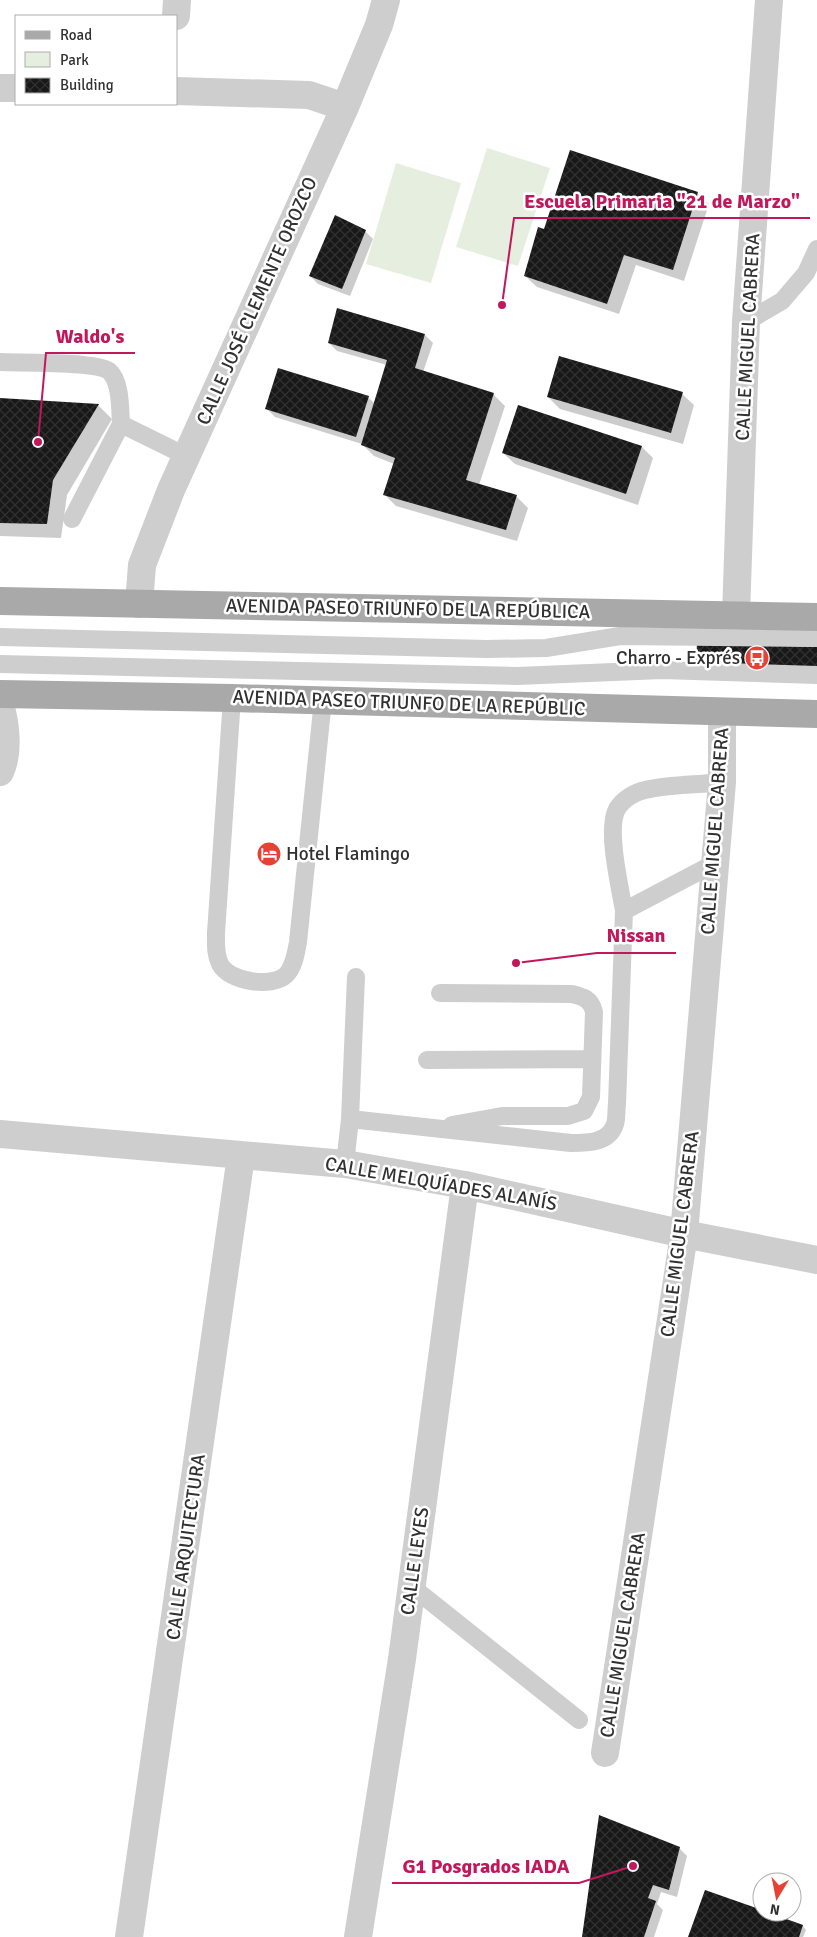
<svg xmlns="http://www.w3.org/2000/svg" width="817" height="1937" font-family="Signika,sans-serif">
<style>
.park{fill:#e5eedf}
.shadow{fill:#0003}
.building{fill:url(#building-cross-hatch)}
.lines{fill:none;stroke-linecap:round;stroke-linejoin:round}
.service{stroke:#cecece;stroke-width:18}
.minor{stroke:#cecece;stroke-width:28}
.primary{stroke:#a9a9a9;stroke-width:28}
.labels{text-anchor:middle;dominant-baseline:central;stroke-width:5;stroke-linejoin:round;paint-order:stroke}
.street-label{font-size:19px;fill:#313131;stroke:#fff}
.poi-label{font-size:19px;fill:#313131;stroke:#fff;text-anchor:end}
.leader{fill:none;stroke:#c2185b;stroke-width:2}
.callout-dot{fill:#c2185b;stroke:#fff;stroke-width:2}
.callout-label{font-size:20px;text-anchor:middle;font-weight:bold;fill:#c2185b;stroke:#fff;stroke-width:5;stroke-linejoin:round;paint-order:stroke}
</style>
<defs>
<pattern id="building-cross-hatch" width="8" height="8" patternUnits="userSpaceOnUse" patternTransform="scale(1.25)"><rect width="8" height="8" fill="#181818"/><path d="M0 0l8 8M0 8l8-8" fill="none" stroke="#313131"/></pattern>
</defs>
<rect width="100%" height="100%" fill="#fff"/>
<path class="park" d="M 487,148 L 550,168 L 518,266 L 456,247 Z
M 396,163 L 461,183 L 431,283 L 366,264 Z"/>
<path class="shadow" d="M 697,193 L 709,204 L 684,281 L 636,265 L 619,314 L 537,287 L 525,276 L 545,230 Z
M 365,231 L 373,239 L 350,296 L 318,284 L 310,276 Z
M 338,310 L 425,335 L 433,343 L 423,372 L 493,394 L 505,406 L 479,485 L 516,496 L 528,508 L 517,541 L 396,506 L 385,495 L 394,464 L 374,456 L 362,444 L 275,417 L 267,409 L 368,397 L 375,404 L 387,365 L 337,351 L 329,343 Z
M 682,394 L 694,405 L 683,444 L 560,409 L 548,397 Z
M 0,400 L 98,405 L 112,419 L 67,495 L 61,538 L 0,536 Z
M 642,447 L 653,458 L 638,505 L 515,464 L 503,453 Z
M 679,1848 L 687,1856 L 677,1897 L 661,1892 L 657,1904 L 663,1910 L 654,1937 L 583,1937 Z
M 762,1911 L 803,1926 L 806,1930 L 803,1937 L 689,1937 Z"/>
<path class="building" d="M 570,150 L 698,192 L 673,270 L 624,255 L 607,304 L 524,276 L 538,227 L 544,229 Z
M 335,215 L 366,230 L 342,289 L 309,276 Z
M 337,308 L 425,334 L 415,368 L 494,393 L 466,480 L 517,495 L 506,530 L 383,495 L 395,458 L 361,445 L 387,360 L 328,343 Z
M 559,356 L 683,392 L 671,433 L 547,397 Z
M 278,368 L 369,396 L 356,437 L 265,409 Z
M 0,398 L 99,404 L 53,480 L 47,524 L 0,523 Z
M 518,405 L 642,446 L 626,494 L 502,453 Z
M 697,643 L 817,647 L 817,667 L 696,663 Z
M 599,1815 L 680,1847 L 669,1890 L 653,1885 L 648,1898 L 656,1901 L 644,1937 L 582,1937 Z
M 705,1890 L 762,1910 L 762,1912 L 767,1912 L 803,1925 L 799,1937 L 688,1937 Z"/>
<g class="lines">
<path class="service" d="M 746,322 L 782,301 L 806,273 L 817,249
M 0,362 C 20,363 96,361 109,371 C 121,381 120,409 121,424 L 186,456
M 72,519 L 121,424
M 0,637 L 487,649 L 546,648 L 620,636 L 817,638
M 0,664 L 517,676 L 662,670 L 817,675
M 232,698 L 216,933 C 216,943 215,954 220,964 C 229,982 272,988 286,975 C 294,967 296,953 298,942 L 323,700
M 624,911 C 620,887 606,829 617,809 C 623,799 635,792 645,790 C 670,784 697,785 722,782
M 440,993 L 572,994 C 584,997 591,999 594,1012 L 591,1097 L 584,1111 L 568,1116 L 502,1116 L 452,1125
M 427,1060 L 592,1059
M 350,1119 L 571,1143 C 588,1143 609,1143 615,1124 C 617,1118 616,1110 617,1104 L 624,911 L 715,863
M 345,1164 L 350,1119 L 356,977
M 411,1586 L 579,1720"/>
<path class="minor" d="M 176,16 L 177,0
M 0,88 L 16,88
M 176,91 L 309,95 L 345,107
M 139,604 L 142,565 L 171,490 L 345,107 L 379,25 L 386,0
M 736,615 L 746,322 L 769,0
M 0,705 C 6,724 9,753 0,772
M 0,1134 L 345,1164 L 465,1185 L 684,1234 L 817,1260
M 605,1753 L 684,1234 L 722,782 L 722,712
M 129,1937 L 241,1156
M 358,1937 L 402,1659 L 465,1185"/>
<path class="primary" d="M 0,601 L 817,617
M 0,694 L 232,698 L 817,714"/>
</g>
<defs>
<symbol id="bus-disc" viewBox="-11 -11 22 22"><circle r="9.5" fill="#e54236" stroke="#fff"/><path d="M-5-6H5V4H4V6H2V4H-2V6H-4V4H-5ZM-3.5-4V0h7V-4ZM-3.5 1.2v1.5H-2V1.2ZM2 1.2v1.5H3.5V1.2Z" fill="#fff"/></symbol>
<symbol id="hotel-disc" viewBox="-11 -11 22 22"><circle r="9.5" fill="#e54236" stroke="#fff"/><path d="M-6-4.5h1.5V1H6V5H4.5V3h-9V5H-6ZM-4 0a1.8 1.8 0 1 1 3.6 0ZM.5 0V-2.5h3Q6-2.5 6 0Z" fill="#fff"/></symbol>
</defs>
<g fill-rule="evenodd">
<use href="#bus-disc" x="743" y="644" width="28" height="28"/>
<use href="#hotel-disc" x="255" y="840" width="28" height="28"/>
</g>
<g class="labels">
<g class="street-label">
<text transform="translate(257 301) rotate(-66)">CALLE JOSÉ CLEMENTE OROZCO</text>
<text transform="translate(748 337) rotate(-87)">CALLE MIGUEL CABRERA</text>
<text transform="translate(408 609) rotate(1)">AVENIDA PASEO TRIUNFO DE LA REPÚBLICA</text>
<text transform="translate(409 703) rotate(2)">AVENIDA PASEO TRIUNFO DE LA REPÚBLIC</text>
<text transform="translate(715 831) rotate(-86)">CALLE MIGUEL CABRERA</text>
<text transform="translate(441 1184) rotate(10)">CALLE MELQUÍADES ALANÍS</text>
<text transform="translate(680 1234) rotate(-83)">CALLE MIGUEL CABRERA</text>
<text transform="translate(186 1547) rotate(-82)">CALLE ARQUITECTURA</text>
<text transform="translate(415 1561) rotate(-82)">CALLE LEYES</text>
<text transform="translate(623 1635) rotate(-81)">CALLE MIGUEL CABRERA</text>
</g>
<g class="poi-label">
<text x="740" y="658">Charro - Exprés</text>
<text x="286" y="854" text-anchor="start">Hotel Flamingo</text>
</g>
</g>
<path class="leader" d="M502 305L514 218H810M38 442L46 353H135M516 963L597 953H676M633 1866L579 1883H392"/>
<g class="callout-dot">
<circle cx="502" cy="305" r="5"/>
<circle cx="38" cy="442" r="5"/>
<circle cx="516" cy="963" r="5"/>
<circle cx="633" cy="1866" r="5"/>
</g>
<g class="callout-label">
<text x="662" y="208">Escuela Primaria "21 de Marzo"</text>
<text x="90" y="343">Waldo's</text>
<text x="636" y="942">Nissan</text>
<text x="486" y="1873">G1 Posgrados IADA</text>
</g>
<rect x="15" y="15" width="162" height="90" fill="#ffffff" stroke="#adadad"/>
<rect x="25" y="31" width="25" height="8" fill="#a9a9a9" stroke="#adadad"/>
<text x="60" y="40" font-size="15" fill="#313131">Road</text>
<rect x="25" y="52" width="25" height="15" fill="#e5eedf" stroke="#adadad"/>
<text x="60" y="65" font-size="15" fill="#313131">Park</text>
<rect x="25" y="78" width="25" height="15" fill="url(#building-cross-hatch)" stroke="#adadad"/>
<text x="60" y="90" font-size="15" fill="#313131">Building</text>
<g transform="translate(777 1897) rotate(190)"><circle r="24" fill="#ffffff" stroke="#adadad"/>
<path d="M0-4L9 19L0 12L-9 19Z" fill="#e54236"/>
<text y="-8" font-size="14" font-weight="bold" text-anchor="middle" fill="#313131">N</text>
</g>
</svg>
